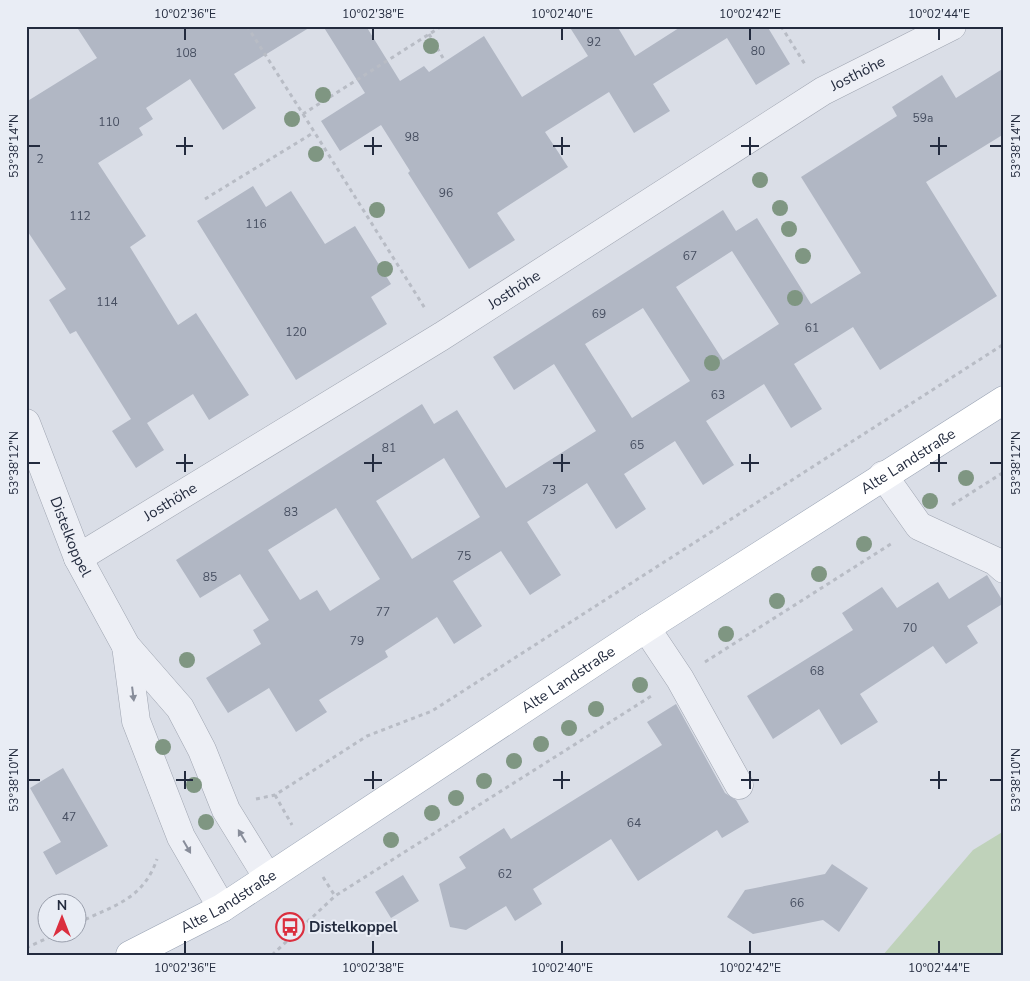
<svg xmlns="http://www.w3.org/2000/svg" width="1030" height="981" font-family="'Nunito Sans',sans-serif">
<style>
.green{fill:#bfd2ba}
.building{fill:#b1b7c4;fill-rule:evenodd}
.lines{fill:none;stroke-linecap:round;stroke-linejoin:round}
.minor-casing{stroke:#9fa5b1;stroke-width:29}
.major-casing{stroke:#98a2b3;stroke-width:29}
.path{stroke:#b8bcc5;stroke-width:3;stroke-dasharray:4 4;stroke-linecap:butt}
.minor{stroke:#edeff5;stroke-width:28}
.major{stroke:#fff;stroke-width:28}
.tree{fill:#7f9682}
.oneway{fill:#888d9a}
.ticks{fill:none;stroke:#232b3e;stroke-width:2}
.labels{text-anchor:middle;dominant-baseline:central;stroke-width:4;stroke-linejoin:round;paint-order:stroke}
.number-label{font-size:12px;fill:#464e60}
.street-label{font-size:15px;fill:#232b3e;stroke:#e9edf5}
.poi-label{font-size:15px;font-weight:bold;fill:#232b3e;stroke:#e9edf5;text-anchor:start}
.neatline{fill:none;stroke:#232b3e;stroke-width:2}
.ticks-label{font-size:12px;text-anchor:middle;fill:#232b3e}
</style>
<rect width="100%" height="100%" fill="#dadee7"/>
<path class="green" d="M 1004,831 L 1004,955 L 883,955 L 973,850 Z"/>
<path class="building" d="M 76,26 L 312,26 L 234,74 L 256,108 L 223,130 L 190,79 L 146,108 L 153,119 L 139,128 L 143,135 L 98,163 L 146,236 L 130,247 L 178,325 L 196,313 L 249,395 L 209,420 L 193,394 L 147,423 L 164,450 L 136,468 L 112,431 L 131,419 L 76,331 L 70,334 L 49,300 L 66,289 L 26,229 L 26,102 L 97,58 Z
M 323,26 L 366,26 L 400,81 L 424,66 L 429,72 L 484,36 L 522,97 L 588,56 L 569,26 L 617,26 L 635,56 L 682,26 L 767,26 L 790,64 L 756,85 L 727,38 L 653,84 L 670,111 L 634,133 L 609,92 L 545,132 L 568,167 L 497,213 L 515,240 L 469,269 L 408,173 L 410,171 L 381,125 L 340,151 L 321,121 L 365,93 Z
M 1004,68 L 1004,134 L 926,182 L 997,296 L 880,370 L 853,327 L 794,364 L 822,409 L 791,428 L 764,384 L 706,421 L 734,465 L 703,485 L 675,441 L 624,474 L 646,509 L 616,529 L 587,483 L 527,522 L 561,575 L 530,595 L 501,551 L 453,581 L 482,626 L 454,644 L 437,617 L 385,651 L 388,657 L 319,700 L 327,712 L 296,732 L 269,688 L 228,713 L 206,678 L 261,644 L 253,630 L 269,620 L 240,574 L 200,598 L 176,560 L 422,404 L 434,424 L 457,410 L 506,488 L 596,431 L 554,364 L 514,390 L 493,357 L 723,210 L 736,231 L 757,218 L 811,304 L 861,273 L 801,177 L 897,116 L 892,107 L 942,75 L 956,98 ZM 732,251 L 779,324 L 723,360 L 676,287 ZM 643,308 L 690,381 L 632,418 L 585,344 ZM 444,458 L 480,517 L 412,559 L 376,501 ZM 336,508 L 380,579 L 330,611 L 317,590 L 300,600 L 268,550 Z
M 253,186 L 266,207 L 291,191 L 325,244 L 355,226 L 391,284 L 371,297 L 387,324 L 296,380 L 197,221 Z
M 987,575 L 1004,603 L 967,626 L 978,643 L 946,664 L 933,646 L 860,694 L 878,722 L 841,745 L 819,709 L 773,739 L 747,696 L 853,630 L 842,613 L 882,587 L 897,608 L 938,582 L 949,599 Z
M 676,704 L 725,793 L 736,800 L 749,822 L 722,838 L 717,830 L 638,881 L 611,839 L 533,889 L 542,904 L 515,921 L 506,906 L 466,930 L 450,927 L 439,884 L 466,868 L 459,857 L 504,828 L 511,839 L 662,745 L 647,722 Z
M 63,768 L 108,846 L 56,875 L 43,852 L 61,842 L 30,788 Z
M 832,864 L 868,888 L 839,932 L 823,920 L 753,934 L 727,917 L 745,890 L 825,874 Z
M 403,875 L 419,901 L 391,918 L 375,892 Z"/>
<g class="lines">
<defs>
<g id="minor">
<path id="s1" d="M 26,423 L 78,558 L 126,646 L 180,708 L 202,750 L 226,810 L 268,878"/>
<path d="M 883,475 L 919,526 L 995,561 L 1004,569"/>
<path id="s2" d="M 78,558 L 442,336 L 823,91 L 952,26"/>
<path d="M 646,628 L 680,679 L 739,785"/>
<path d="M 126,646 L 136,721 L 181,837 L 222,908"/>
</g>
<g id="major">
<path id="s3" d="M 130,955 L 222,908 L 646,628 L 1004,400"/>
</g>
</defs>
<use href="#minor" class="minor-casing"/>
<use href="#major" class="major-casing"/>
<path class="path" d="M 247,26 L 303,114 L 442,26
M 781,26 L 806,66
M 429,34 L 443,58
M 303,114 L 426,310
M 205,199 L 313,133
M 952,505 L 1004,472
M 705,662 L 894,542
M 275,795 L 292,825
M 256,799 L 275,795 L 367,736 L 432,711 L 1004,344
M 323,877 L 335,896
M 78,923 C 114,905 143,900 157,859
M 26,948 L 56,934
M 272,955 L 335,896 L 653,695"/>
<use href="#minor" class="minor"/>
<use href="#major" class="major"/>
</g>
<g class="tree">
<circle cx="431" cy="46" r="8"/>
<circle cx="323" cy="95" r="8"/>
<circle cx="292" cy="119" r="8"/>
<circle cx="316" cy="154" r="8"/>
<circle cx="760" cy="180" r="8"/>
<circle cx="780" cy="208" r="8"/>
<circle cx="377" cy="210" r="8"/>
<circle cx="789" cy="229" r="8"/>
<circle cx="803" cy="256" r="8"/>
<circle cx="385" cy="269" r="8"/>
<circle cx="795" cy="298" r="8"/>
<circle cx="712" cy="363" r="8"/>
<circle cx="966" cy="478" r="8"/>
<circle cx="930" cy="501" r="8"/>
<circle cx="864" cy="544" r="8"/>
<circle cx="819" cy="574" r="8"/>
<circle cx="777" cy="601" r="8"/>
<circle cx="726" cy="634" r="8"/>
<circle cx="187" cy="660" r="8"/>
<circle cx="640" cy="685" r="8"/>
<circle cx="596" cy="709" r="8"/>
<circle cx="569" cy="728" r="8"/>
<circle cx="541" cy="744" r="8"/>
<circle cx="163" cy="747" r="8"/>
<circle cx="514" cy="761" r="8"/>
<circle cx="484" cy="781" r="8"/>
<circle cx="194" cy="785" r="8"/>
<circle cx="456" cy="798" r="8"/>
<circle cx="432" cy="813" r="8"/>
<circle cx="206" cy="822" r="8"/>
<circle cx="391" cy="840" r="8"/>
</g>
<defs><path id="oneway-solid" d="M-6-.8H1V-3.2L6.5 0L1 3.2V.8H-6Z" transform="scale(1.25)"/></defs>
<g class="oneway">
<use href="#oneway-solid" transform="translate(133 694) rotate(83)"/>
<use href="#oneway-solid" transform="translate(242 836) rotate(-121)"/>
<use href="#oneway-solid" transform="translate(187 847) rotate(60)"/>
</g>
<path class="ticks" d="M 185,28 L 185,40M 373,28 L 373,40M 562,28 L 562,40M 750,28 L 750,40M 939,28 L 939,40M 185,137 L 185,155M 373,137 L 373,155M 562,137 L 562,155M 750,137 L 750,155M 939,137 L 939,155M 28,146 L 40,146M 176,146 L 193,146M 364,146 L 382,146M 553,146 L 570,146M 741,146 L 759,146M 930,146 L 947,146M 990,146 L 1002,146M 185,454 L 185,472M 373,454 L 373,472M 562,454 L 562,472M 750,454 L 750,472M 939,454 L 939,472M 28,463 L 40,463M 176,463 L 193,463M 364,463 L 382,463M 553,463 L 570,463M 741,463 L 759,463M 930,463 L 947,463M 990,463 L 1002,463M 185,771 L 185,789M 373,771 L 373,789M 562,771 L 562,789M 750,771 L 750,789M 939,771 L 939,789M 28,780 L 40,780M 176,780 L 193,780M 364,780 L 382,780M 553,780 L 570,780M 741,780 L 759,780M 930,780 L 947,780M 990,780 L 1002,780M 185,941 L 185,954M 373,941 L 373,954M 562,941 L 562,954M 750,941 L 750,954M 939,941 L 939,954"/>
<defs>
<symbol id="bus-ring" viewBox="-11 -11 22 22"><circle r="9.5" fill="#e9edf5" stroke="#db2f3f" stroke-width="1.5"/><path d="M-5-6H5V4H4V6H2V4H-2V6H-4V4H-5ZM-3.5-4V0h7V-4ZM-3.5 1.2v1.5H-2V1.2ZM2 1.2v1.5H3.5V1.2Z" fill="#db2f3f"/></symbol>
</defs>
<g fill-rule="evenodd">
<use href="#bus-ring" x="274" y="911" width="32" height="32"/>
</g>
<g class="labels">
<g class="number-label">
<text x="594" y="42">92</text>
<text x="758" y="51">80</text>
<text x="186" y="53">108</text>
<text x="923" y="118">59a</text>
<text x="109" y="122">110</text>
<text x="412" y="137">98</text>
<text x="40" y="159">2</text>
<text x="446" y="193">96</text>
<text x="80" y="216">112</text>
<text x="256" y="224">116</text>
<text x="690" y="256">67</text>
<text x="107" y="302">114</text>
<text x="599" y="314">69</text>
<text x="812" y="328">61</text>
<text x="296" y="332">120</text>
<text x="718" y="395">63</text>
<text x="637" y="445">65</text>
<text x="389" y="448">81</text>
<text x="549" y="490">73</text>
<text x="291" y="512">83</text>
<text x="464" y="556">75</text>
<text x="210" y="577">85</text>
<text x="383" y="612">77</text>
<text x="910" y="628">70</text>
<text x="357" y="641">79</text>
<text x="817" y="671">68</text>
<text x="69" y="817">47</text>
<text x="634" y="823">64</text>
<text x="505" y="874">62</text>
<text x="797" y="903">66</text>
</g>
<g class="street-label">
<text stroke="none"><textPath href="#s2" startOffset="918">Josthöhe</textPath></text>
<text stroke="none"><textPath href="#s2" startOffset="512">Josthöhe</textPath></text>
<text stroke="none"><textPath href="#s3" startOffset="922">Alte Landstraße</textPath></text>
<text stroke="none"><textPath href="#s2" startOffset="108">Josthöhe</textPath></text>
<text stroke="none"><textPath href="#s1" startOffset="122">Distelkoppel</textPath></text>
<text stroke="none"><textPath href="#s3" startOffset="518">Alte Landstraße</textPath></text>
<text stroke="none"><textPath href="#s3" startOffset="112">Alte Landstraße</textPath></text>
</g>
<g class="poi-label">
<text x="309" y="927">Distelkoppel</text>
</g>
</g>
<rect width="1030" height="981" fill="none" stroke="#e9edf5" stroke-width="55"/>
<g transform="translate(62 918)"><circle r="24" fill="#e9edf5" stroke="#9a9fac"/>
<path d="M0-4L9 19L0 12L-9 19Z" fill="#db2f3f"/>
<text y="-8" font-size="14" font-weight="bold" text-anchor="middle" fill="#232b3e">N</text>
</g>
<rect x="28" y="28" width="974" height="926" class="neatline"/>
<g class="ticks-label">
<text x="185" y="18">10°02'36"E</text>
<text x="373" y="18">10°02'38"E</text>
<text x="562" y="18">10°02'40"E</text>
<text x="750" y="18">10°02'42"E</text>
<text x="939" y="18">10°02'44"E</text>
<text transform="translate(14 146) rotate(-90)" y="4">53°38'14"N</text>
<text transform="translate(1016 146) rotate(-90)" y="4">53°38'14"N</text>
<text transform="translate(14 463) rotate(-90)" y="4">53°38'12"N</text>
<text transform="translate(1016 463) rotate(-90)" y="4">53°38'12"N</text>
<text transform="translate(14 780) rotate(-90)" y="4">53°38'10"N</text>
<text transform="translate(1016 780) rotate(-90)" y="4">53°38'10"N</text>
<text x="185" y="972">10°02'36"E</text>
<text x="373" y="972">10°02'38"E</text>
<text x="562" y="972">10°02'40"E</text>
<text x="750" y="972">10°02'42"E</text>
<text x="939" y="972">10°02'44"E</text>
</g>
</svg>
